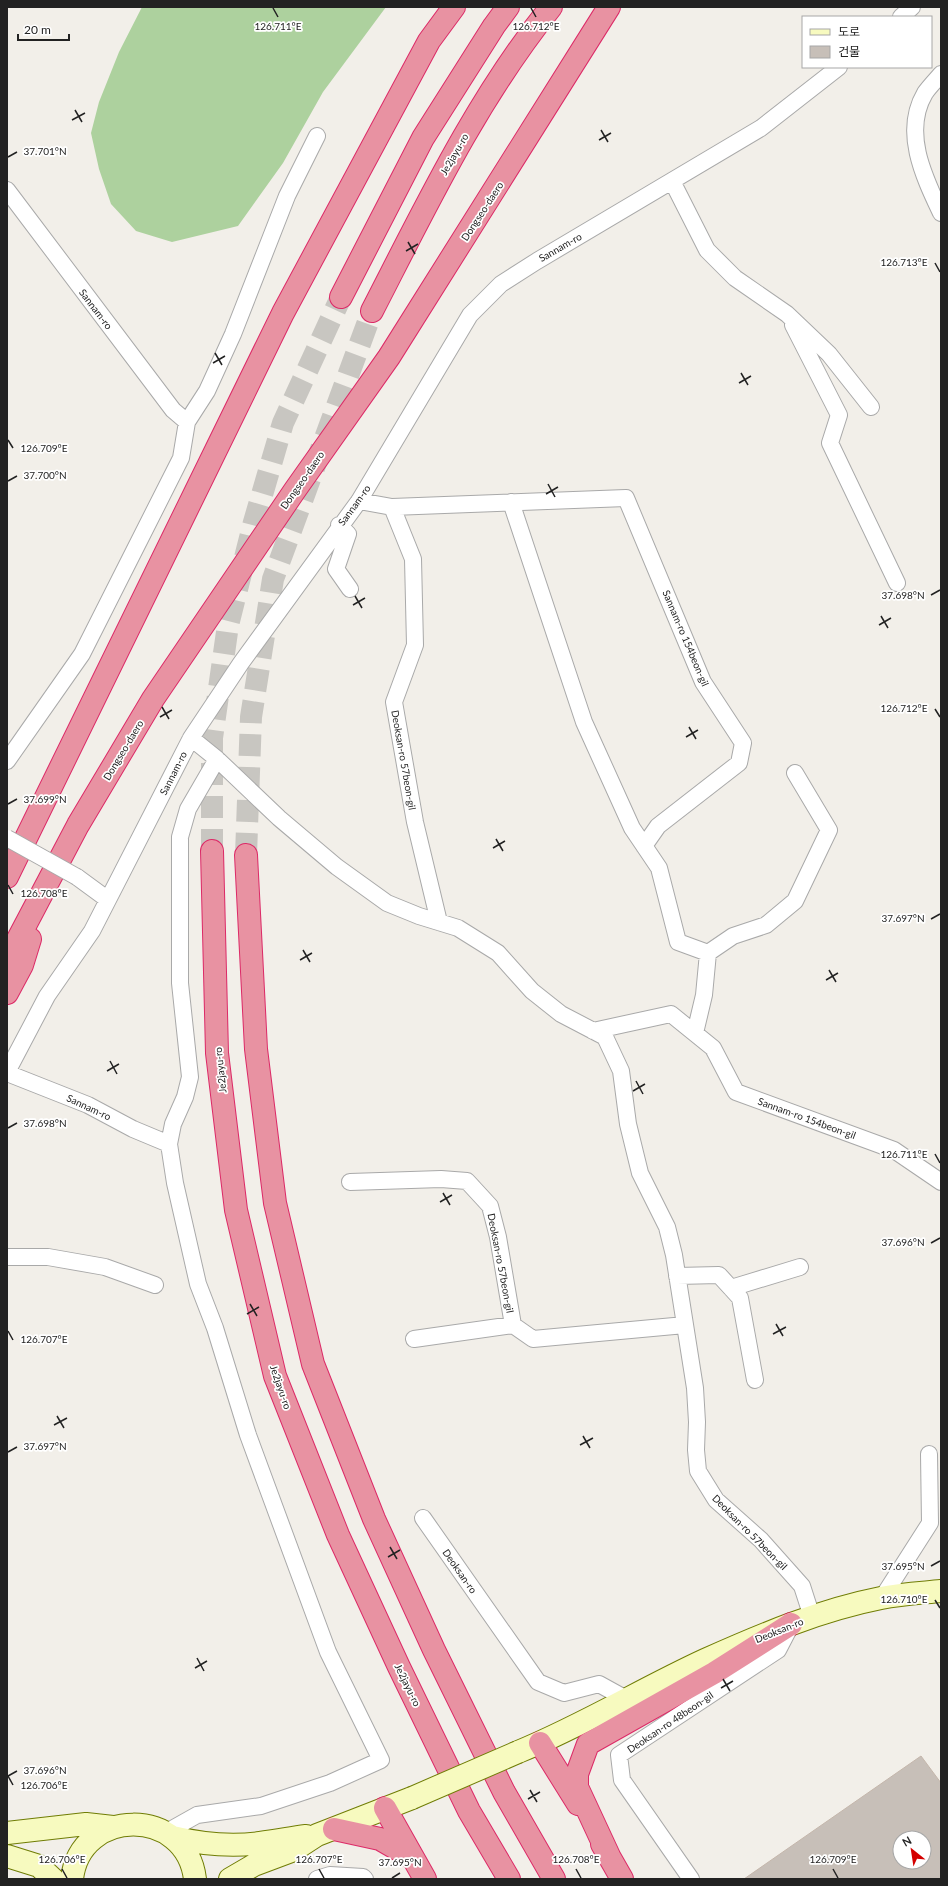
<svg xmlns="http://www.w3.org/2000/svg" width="948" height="1886" font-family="Lato,'Noto Sans KR',sans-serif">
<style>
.forest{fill:#add19e}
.building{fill:#c7bfb8;stroke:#c4b6ab;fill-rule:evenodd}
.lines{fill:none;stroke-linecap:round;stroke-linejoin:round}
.highway-tunnel{stroke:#c8c6c1;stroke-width:22;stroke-dasharray:22 11;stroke-linecap:butt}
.street-casing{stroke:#a9a9a9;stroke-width:18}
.secondary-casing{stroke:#707d05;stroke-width:24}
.highway-casing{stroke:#dc2a67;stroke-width:24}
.street{stroke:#fff;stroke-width:16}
.secondary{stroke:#f7fabf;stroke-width:22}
.highway{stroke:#e892a2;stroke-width:22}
.street-bridge-casing{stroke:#a9a9a9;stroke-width:18;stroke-linecap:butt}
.secondary-bridge-casing{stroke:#707d05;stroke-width:24;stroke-linecap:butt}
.street-bridge{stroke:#fff;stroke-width:16}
.secondary-bridge{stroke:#f7fabf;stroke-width:22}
.ticks{fill:none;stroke:#222;stroke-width:1.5}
.labels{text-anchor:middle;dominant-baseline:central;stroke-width:3.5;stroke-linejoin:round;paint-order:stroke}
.street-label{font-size:10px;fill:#222;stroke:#fff}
.ticks-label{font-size:10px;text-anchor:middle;fill:#222;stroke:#fff;stroke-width:3.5;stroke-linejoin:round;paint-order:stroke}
</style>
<rect width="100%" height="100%" fill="#f2efe9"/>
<path class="forest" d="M 142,7 L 386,7 L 323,92 L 283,163 L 238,226 L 172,242 L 136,231 L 111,204 L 99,169 L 91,133 L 99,102 L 119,52 Z"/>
<path class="building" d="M 921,1756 L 941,1783 L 941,1879 L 744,1879 ZM 900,1838 L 924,1838 L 924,1862 L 900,1862 Z"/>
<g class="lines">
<path class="highway-tunnel" d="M 212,851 L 212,738 L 228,625 L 254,522 L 283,423 L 341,297
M 246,855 L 251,717 L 273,579 L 372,311"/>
<defs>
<path id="street" d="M 901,17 L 912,7
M 941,74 C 936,80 929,87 925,93 C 902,132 924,177 941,213
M 672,181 L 707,250 L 735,278 L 787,314 L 829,354 L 871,407
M 7,190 L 173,410 L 187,422
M 793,325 L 839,415 L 830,443 L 897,583
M 359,501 L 392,507 L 626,498 L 703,682 L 743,743 L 739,763 L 658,826 L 644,846
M 511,502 L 584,722 L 632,828 L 659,868 L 678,942 L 708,953 L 704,995 L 695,1033
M 392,507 L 413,559 L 415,645 L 394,702 L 415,822 L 439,922
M 339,525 L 348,534 L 336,569 L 350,589
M 191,738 L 217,759 L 279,818 L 337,867 L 387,903 L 419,916 L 458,928 L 498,953 L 532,991 L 561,1014 L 605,1037 L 621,1071 L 628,1124 L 640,1173 L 667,1227 L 674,1255 L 695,1388 L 697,1422 L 696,1450 L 698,1471 L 716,1500 L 761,1540 L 802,1586 L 812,1617
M 7,761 L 82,654 L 181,458 L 187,422 L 207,391 L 233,334 L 287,196 L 317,136
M 77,877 L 107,899
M 708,953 L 733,936 L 766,925 L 795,901 L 829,830 L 795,773
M 593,1031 L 671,1014 L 713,1048 L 736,1092 L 894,1150 L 941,1182
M 7,1072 L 47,996 L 92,931 L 191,738 L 241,663 L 359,501 L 470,315 L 501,284 L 537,261 L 761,128 L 839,67
M 7,1073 L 88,1105 L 133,1129 L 169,1144
M 350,1182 L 441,1179 L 467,1181 L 490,1206 L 498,1237 L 513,1325 L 533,1339 L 685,1325
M 7,1257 L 48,1257 L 105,1267 L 155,1285
M 677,1276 L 719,1275 L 740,1298 L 755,1380
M 731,1288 L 800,1267
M 414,1339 L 513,1325
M 423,1518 L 538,1682 L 564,1693 L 599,1684 L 628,1700
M 882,1598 L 930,1523 L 929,1454
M 165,1833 L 197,1815 L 261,1806 L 330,1783 L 381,1760 L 328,1652 L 248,1435 L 215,1328 L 198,1284 L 175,1183 L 169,1144 L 173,1124 L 185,1097 L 190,1077 L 180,983 L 180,837 L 188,809 L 217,759
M 317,1879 L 330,1875 L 363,1877 L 365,1879
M 691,1879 L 622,1780 L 619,1755 L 778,1650 L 791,1625"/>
<path id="secondary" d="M 518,1752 C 582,1726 642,1689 705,1660 C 761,1635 820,1610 881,1598 C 901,1594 921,1593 941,1591
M 7,1833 L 86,1824 L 113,1827
M 172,1837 C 201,1844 230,1847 260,1843 C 276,1841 291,1838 306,1836
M 7,1856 L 39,1866 L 53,1879
M 72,1879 C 80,1807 186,1806 195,1879
M 230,1879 L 254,1865 L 294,1850 L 317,1835 L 412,1798"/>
<path id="highway" d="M 341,297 L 423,138 L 494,26 L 508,7
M 372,311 C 426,206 477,99 551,7
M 212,851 L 217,1053 L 236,1210 L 275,1376 L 338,1535 L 399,1667 L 469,1811 L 509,1879
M 246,855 L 256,1049 L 275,1203 L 313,1364 L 374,1519 L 434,1650 L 504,1792 L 554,1879
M 7,877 L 283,313 L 429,41 L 454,7
M 7,960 L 78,825 L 153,699 L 295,490 L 389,357 L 609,7
M 7,993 L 22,965 L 30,939
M 540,1743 L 578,1804
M 385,1808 L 425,1879
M 334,1829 L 380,1839 L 413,1858
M 602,1844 L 622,1879
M 609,1856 L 577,1787 L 577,1774 L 588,1744 L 714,1673 L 791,1624"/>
</defs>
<use href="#street" class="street-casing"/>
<use href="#secondary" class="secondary-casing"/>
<use href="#highway" class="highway-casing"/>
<use href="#street" class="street"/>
<use href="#secondary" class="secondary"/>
<use href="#highway" class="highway"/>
<defs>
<path id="street-bridge" d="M 7,838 L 77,877"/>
<path id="secondary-bridge" d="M 412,1798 L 518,1752"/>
</defs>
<use href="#street-bridge" class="street-bridge-casing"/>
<use href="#secondary-bridge" class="secondary-bridge-casing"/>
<use href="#street-bridge" class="street-bridge"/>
<use href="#secondary-bridge" class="secondary-bridge"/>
</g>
<path class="ticks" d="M 273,8 L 278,17M 531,8 L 536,17M 75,110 L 82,122M 72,120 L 85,113M 601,130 L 608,142M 599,140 L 611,133M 8,157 L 17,152M 408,242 L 415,254M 406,251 L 418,244M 935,263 L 940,272M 215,353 L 222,365M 213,363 L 225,356M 741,373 L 748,385M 739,383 L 751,376M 8,440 L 13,448M 8,481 L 17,476M 548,484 L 555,497M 546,494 L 558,487M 931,595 L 940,590M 355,596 L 362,608M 353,605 L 365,598M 881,616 L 888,628M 879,625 L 891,618M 162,707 L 169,719M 935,709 L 940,717M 160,717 L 172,710M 689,727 L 696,739M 686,737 L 698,730M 8,804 L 17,799M 496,839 L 503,851M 493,848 L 505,841M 8,885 L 13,894M 931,919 L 940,914M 303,950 L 310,962M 300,960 L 312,953M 829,970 L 836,982M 826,980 L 838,973M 110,1061 L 117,1074M 107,1071 L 119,1064M 636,1081 L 643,1094M 633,1091 L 645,1084M 8,1128 L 17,1123M 935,1154 L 940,1163M 443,1193 L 450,1205M 440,1202 L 452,1195M 931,1243 L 940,1238M 250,1304 L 257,1316M 247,1314 L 259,1307M 776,1324 L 783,1336M 8,1331 L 13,1340M 773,1334 L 786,1327M 57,1416 L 64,1428M 54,1425 L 67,1418M 583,1436 L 590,1448M 580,1445 L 593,1438M 8,1452 L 17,1447M 390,1547 L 397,1559M 388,1557 L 400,1550M 931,1566 L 940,1561M 935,1600 L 940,1608M 197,1658 L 204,1671M 195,1668 L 207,1661M 723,1679 L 730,1691M 721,1688 L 733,1681M 8,1776 L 13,1785M 8,1776 L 17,1771M 530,1790 L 537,1802M 528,1799 L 540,1792M 62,1869 L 67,1878M 319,1869 L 324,1878M 576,1869 L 581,1878M 833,1869 L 838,1878M 392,1878 L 400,1873"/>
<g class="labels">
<g class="street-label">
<text transform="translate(454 154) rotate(-60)">Je2jayu-ro</text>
<text transform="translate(482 211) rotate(-57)">Dongseo-daero</text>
<text transform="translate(560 247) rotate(-30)">Sannam-ro</text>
<text transform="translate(96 309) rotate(53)">Sannam-ro</text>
<text transform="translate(302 480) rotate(-55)">Dongseo-daero</text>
<text transform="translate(354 505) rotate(-54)">Sannam-ro</text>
<text transform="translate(686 638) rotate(67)">Sannam-ro 154beon-gil</text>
<text transform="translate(123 750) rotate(-59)">Dongseo-daero</text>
<text transform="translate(404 760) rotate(80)">Deoksan-ro 57beon-gil</text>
<text transform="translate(173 773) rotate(-63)">Sannam-ro</text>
<text transform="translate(220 1070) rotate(-96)">Je2jayu-ro</text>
<text transform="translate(89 1107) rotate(25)">Sannam-ro</text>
<text transform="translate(807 1118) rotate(20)">Sannam-ro 154beon-gil</text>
<text transform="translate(501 1263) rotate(79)">Deoksan-ro 57beon-gil</text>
<text transform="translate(281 1387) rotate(71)">Je2jayu-ro</text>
<text transform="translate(750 1532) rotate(45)">Deoksan-ro 57beon-gil</text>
<text transform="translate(460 1571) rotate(55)">Deoksan-ro</text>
<text transform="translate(779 1630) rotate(-22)">Deoksan-ro</text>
<text transform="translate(408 1685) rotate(64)">Je2jayu-ro</text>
<text transform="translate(670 1722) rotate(-34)">Deoksan-ro 48beon-gil</text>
</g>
</g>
<g class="ticks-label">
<text x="536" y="30">126.712°E</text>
<text x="278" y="30">126.711°E</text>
<text x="45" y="155">37.701°N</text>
<text x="904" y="266">126.713°E</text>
<text x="44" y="452">126.709°E</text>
<text x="45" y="479">37.700°N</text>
<text x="903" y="599">37.698°N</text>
<text x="904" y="712">126.712°E</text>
<text x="45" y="803">37.699°N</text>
<text x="44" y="897">126.708°E</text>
<text x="903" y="922">37.697°N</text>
<text x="45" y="1127">37.698°N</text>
<text x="904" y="1158">126.711°E</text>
<text x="903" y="1246">37.696°N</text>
<text x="44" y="1343">126.707°E</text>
<text x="45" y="1450">37.697°N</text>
<text x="903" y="1570">37.695°N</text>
<text x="904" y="1603">126.710°E</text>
<text x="45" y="1774">37.696°N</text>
<text x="44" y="1789">126.706°E</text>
<text x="62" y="1863">126.706°E</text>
<text x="319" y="1863">126.707°E</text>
<text x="576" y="1863">126.708°E</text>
<text x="833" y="1863">126.709°E</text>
<text x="400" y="1866">37.695°N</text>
</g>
<rect width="948" height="1886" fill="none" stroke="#222222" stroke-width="16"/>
<rect x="802" y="16" width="130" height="52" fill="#ffffff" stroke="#a7a7a7"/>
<rect x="810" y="29" width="20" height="6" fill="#f7fabf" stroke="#a7a7a7"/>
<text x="838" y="36" font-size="12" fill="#222222">도로</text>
<rect x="810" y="46" width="20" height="12" fill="#c7bfb8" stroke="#a7a7a7"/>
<text x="838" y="56" font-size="12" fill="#222222">건물</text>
<g transform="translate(912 1850) rotate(330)"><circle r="19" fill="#ffffff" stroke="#a7a7a7"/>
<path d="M0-3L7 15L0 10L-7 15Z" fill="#d40000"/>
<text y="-6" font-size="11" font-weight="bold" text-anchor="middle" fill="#222222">N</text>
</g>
<path d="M18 34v6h51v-6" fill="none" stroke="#222222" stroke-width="2"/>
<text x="24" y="34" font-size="12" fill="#222222" stroke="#ffffff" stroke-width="3" paint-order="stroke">20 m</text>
</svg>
